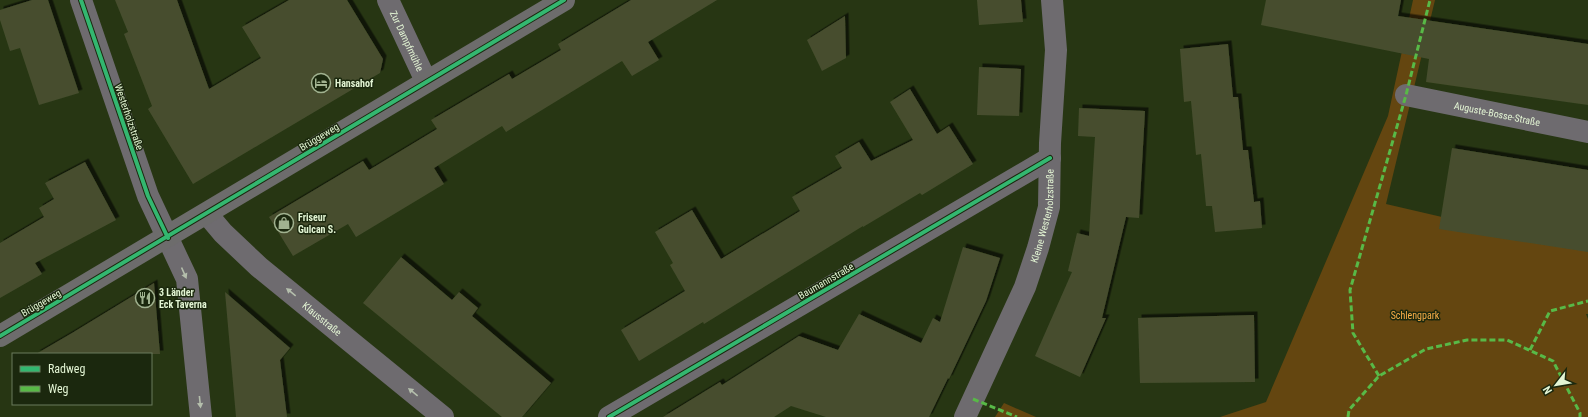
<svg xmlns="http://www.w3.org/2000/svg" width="1588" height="417" font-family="'Roboto Condensed',sans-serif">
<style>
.green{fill:#644610}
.building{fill:#464e2e;filter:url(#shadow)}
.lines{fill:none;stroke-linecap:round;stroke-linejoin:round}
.street{stroke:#6e6b6f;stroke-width:22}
.secondary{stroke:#6d6c6c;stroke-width:22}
.quiet{stroke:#58b947;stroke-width:3;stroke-dasharray:6 3;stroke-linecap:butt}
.cycleway-casing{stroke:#1b280e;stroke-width:6}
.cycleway{stroke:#33b770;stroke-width:4}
.oneway{fill:#b4beac}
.labels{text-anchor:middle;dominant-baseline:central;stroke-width:3;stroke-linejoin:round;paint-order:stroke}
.street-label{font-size:10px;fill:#e3f5d4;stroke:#1b280e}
.poi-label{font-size:10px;font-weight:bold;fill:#e3f5d4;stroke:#1b280e;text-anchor:start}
.park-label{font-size:10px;fill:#fcb048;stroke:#1b280e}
</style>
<defs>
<filter id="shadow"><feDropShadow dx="3.5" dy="-3.5" stdDeviation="0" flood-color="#0009"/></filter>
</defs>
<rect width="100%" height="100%" fill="#273613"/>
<path class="green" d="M 1413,0 L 1435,0 L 1386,204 L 1588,251 L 1588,314 L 1586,314 L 1588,319 L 1588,417 L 1220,417 L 1266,402 L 1388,116 Z
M 1004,403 L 1036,417 L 995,417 Z"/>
<path class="building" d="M 32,0 L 48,0 L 79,93 L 39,105 L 20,48 L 10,51 L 0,20 L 0,10 Z
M 115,0 L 177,0 L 209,89 L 261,58 L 242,27 L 289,0 L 347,0 L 383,59 L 380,73 L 193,184 L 148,109 L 152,106 L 124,34 L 128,32 Z
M 631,0 L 717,0 L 648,42 L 659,60 L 632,76 L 622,61 L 506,132 L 502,126 L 434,168 L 444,184 L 356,237 L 348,224 L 293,256 L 269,217 L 363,161 L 369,170 L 437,129 L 431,120 L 509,74 L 512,79 L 561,50 L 558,44 Z
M 977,0 L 1021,0 L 1023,22 L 979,25 Z
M 1266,0 L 1401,0 L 1398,16 L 1588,44 L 1588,105 L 1426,82 L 1429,59 L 1261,25 Z
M 845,16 L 846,58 L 822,71 L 807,40 Z
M 1228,44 L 1233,97 L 1238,97 L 1243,150 L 1248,150 L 1254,202 L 1260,201 L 1262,228 L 1215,232 L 1212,206 L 1206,206 L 1201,154 L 1196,155 L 1191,101 L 1184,102 L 1180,49 Z
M 979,67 L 1021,69 L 1019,116 L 977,115 Z
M 910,89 L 937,134 L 949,126 L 973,164 L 922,195 L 920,193 L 863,227 L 863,226 L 704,324 L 703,322 L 639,361 L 621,330 L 685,291 L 670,265 L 673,263 L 655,232 L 692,210 L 721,259 L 800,211 L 792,197 L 842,168 L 835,156 L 859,142 L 871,161 L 913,140 L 890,102 Z
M 1079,108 L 1145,111 L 1139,218 L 1126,217 L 1102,318 L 1106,318 L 1080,377 L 1035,356 L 1072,272 L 1068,271 L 1077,233 L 1089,236 L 1095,137 L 1078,136 Z
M 1452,148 L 1588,170 L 1588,252 L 1439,229 Z
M 85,162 L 116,220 L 35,263 L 42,274 L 0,298 L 0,243 L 44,217 L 39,208 L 54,199 L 45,183 Z
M 963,247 L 1000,258 L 986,301 L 949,379 L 948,378 L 929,417 L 826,417 L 791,406 L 774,417 L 663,417 L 720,382 L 722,385 L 799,336 L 838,350 L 859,314 L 921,343 L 933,318 L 940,322 Z
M 401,257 L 452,300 L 459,292 L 478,308 L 472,316 L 551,383 L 522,417 L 502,417 L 363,303 Z
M 154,283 L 160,354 L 36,354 L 72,333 Z
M 225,292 L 290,348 L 280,360 L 287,417 L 236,417 Z
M 1254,315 L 1255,382 L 1140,383 L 1138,318 Z"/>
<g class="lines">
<g class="street">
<path d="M 81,0 L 148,196 L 187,279 L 201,417"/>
<path id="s1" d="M 388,0 L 426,81"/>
<path id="s2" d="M 1406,95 L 1588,132"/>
<path id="s3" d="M 207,214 L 223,233 L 259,267 L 443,417"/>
<path d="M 609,417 L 1050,158"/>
<path id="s4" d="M 965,417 L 1025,287 L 1038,248 L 1049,207 L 1050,143 L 1056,50 L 1052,0"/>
</g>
<path class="secondary" d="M 0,336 C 189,225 375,111 564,0"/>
<path class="quiet" d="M 1530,350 L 1550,311 L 1588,301
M 1379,376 L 1353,333 L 1350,290 L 1406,95 L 1430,0
M 973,399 L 1017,417
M 1348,417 L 1349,410 L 1379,376 L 1426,349 L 1467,340 L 1507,340 L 1553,361 L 1580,413 L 1580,417"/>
<defs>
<path id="cycleway" d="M 81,0 L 148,196 L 168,238
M 0,336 C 189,225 375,111 564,0
M 609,417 L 1050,158"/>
</defs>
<use href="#cycleway" class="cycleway-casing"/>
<use href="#cycleway" class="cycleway"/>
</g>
<defs><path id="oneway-solid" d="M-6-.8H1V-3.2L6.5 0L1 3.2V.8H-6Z"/></defs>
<g class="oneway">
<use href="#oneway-solid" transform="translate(184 273) rotate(66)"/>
<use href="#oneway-solid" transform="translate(291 292) rotate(-141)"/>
<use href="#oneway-solid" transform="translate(413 392) rotate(-141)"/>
<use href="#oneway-solid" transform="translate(200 402) rotate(84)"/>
</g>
<defs>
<symbol id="hotel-ring" viewBox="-11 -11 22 22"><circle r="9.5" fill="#1b280e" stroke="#a1b290" stroke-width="1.5"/><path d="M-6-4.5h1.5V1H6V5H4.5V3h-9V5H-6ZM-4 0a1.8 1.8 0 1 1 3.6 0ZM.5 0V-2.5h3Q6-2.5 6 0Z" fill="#a1b290"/></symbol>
<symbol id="shop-ring" viewBox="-11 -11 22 22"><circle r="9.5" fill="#1b280e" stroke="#a1b290" stroke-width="1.5"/><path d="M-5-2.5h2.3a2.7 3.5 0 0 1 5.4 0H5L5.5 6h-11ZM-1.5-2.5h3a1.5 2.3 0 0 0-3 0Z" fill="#a1b290"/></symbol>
<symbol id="restaurant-ring" viewBox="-11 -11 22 22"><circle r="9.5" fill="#1b280e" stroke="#a1b290" stroke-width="1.5"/><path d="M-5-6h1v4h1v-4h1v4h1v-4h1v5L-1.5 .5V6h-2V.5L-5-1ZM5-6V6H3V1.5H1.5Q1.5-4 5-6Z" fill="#a1b290"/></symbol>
</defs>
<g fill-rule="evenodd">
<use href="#hotel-ring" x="310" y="72" width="22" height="22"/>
<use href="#shop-ring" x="273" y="212" width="22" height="22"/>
<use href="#restaurant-ring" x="134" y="287" width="22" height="22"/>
</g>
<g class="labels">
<g class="street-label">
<text stroke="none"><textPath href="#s1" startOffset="45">Zur Dampfmühle</textPath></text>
<text stroke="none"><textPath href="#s2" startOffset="93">Auguste-Bosse-Straße</textPath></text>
<text transform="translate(129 117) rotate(71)">Westerholzstraße</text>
<text transform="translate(319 137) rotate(-31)">Brüggeweg</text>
<text stroke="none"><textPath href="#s4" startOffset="217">Kleine Westerholzstraße</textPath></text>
<text transform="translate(826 281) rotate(-30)">Baumannstraße</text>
<text transform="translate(41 303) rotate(-30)">Brüggeweg</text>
<text stroke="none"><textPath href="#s3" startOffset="156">Klausstraße</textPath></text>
</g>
<g class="poi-label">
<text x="335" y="83">Hansahof</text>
<text x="298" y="217">Friseur<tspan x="298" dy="12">Gulcan S.</tspan></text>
<text x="159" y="292">3 Länder<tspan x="159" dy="12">Eck Taverna</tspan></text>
</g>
<g class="park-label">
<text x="1415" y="315">Schlengpark</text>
</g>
</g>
<rect x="12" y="353" width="140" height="52" fill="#1b280e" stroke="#6b7a5d"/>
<rect x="20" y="366" width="20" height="6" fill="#33b770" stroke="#6b7a5d"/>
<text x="48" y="373" font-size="12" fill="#e3f5d4">Radweg</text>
<rect x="20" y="386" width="20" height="6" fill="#58b947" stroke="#6b7a5d"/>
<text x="48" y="393" font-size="12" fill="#e3f5d4">Weg</text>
<g transform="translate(1556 385) rotate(239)" stroke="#1b280e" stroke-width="3" paint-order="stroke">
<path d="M0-3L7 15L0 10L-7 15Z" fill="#e3f5d4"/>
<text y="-6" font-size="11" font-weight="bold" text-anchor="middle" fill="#e3f5d4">N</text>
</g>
</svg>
